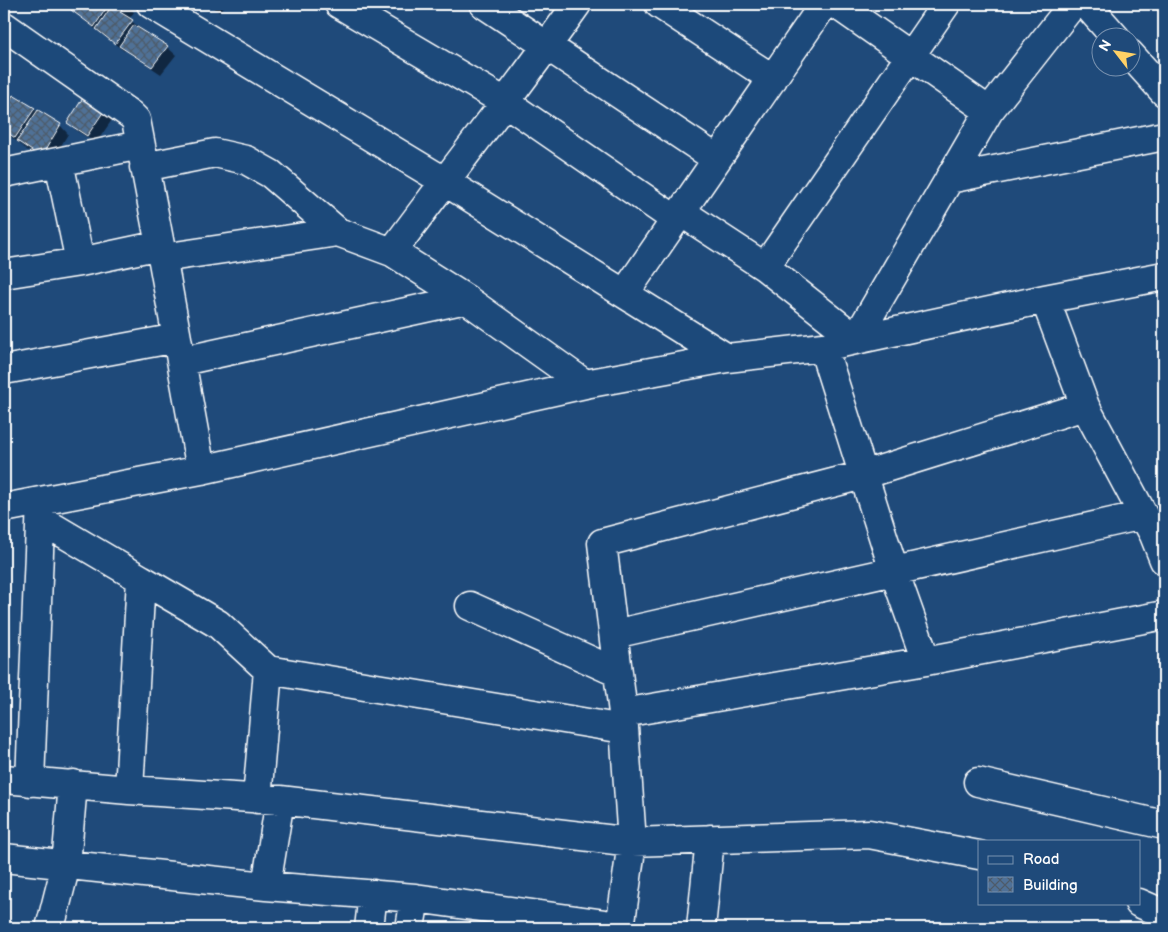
<svg xmlns="http://www.w3.org/2000/svg" width="1168" height="932" font-family="'Balsamiq Sans',sans-serif">
<style>
.shadow{fill:#0007}
.building{fill:url(#building-cross-hatch);stroke:#fff}
.lines{fill:none;stroke-linecap:round;stroke-linejoin:round}
.minor-casing{stroke:#fff;stroke-width:31}
.minor{stroke:#1f4a7a;stroke-width:28}
</style>
<defs>
<pattern id="building-cross-hatch" width="8" height="8" patternUnits="userSpaceOnUse" patternTransform="scale(1.25)"><rect width="8" height="8" fill="#507197"/><path d="M0 0l8 8M0 8l8-8" fill="none" stroke="#4e5b6a"/></pattern>
</defs>
<rect width="100%" height="100%" fill="#1f4a7a"/>
<filter id="ink" filterUnits="userSpaceOnUse"><feTurbulence type="fractalNoise" baseFrequency=".02" numOctaves="2"/><feDisplacementMap in="SourceGraphic" scale="10" xChannelSelector="R" yChannelSelector="G"/><feConvolveMatrix kernelMatrix="1 2 1 2 8 2 1 2 1" color-interpolation-filters="sRGB"/></filter>
<g filter="url(#ink)">
<path class="shadow" d="M 78,4 L 125,4 L 134,12 L 129,19 L 141,29 L 167,47 L 176,55 L 161,74 L 125,50 L 124,51 L 81,18 L 73,10 Z
M 208,4 L 226,4 L 219,12 Z
M 87,95 L 114,117 L 96,143 L 77,131 L 68,122 Z
M 14,97 L 60,125 L 68,134 L 50,164 L 27,150 L 4,131 L 4,112 Z"/>
<path class="building" d="M 76,4 L 109,4 L 94,27 L 71,10 Z
M 113,4 L 125,4 L 120,12 L 133,20 L 115,44 L 96,29 Z
M 134,25 L 168,46 L 152,67 L 119,46 Z
M 86,93 L 106,108 L 87,136 L 67,123 Z
M 13,95 L 35,108 L 15,138 L 4,130 L 4,110 Z
M 38,110 L 61,124 L 41,157 L 17,141 Z"/>
<g class="lines">
<defs>
<path id="minor" d="M 151,4 L 444,181 L 727,358
M 339,4 L 505,102 L 676,220
M 484,4 L 717,159
M 577,4 C 518,88 453,169 392,252 L 466,299 L 585,384
M 659,4 L 773,79
M 836,4 L 989,111
M 946,4 L 765,267 L 856,339 L 989,111 L 1073,4
M 1086,4 L 1116,38
M 4,26 L 131,115 L 136,120 L 160,245
M 1130,54 L 1164,92
M 59,162 L 80,262
M 144,167 L 215,153 L 246,160 L 271,174 L 338,232
M 4,173 L 140,145
M 949,179 L 1164,136
M 681,212 L 765,267
M 162,258 L 338,232 L 392,252
M 4,274 L 80,262 L 160,245 L 201,470
M 625,293 L 824,4
M 1045,299 L 1085,406
M 823,347 L 894,571 L 926,661 L 1164,615
M 182,361 L 466,299
M 4,370 L 177,338
M 4,508 L 201,470 L 585,384 L 727,358 L 823,347 L 1045,299 L 1164,276
M 41,520 L 141,579
M 1164,531 L 1154,535 L 1164,560
M 470,606 L 618,673
M 614,634 L 1143,515
M 623,713 L 926,661
M 4,779 L 129,790 L 280,800 L 632,842 L 869,834 L 979,855
M 30,782 L 41,501
M 978,782 L 1164,825
M 129,790 L 141,579 L 218,624 L 268,670
M 257,799 L 268,670 L 624,729
M 4,858 L 266,886 L 415,898
M 266,886 L 280,800
M 1139,903 L 1164,914
M 50,928 L 66,865 L 73,784
M 369,928 L 373,894
M 410,928 L 415,898 L 620,926
M 620,928 L 632,842 L 623,713 L 602,543 L 863,475 L 1085,406 L 1154,535
M 701,928 L 710,839"/>
</defs>
<use href="#minor" class="minor-casing"/>
<use href="#minor" class="minor"/>
</g>
</g>
<rect width="1168" height="932" fill="none" stroke="#1f4a7a" stroke-width="20"/>
<rect x="10" y="10" width="1148" height="912" fill="none" stroke="#fff" stroke-width="2" filter="url(#ink)"/>
<rect x="978" y="840" width="162" height="65" fill="#1f4a7a" stroke="#7992af"/>
<rect x="988" y="856" width="25" height="8" fill="#1f4a7a" stroke="#7992af"/>
<text x="1023" y="864" font-size="15" fill="#ffffff">Road</text>
<rect x="988" y="877" width="25" height="15" fill="url(#building-cross-hatch)" stroke="#7992af"/>
<text x="1023" y="890" font-size="15" fill="#ffffff">Building</text>
<g transform="translate(1116 52) rotate(301)"><circle r="24" fill="#1f4a7a" stroke="#7992af"/>
<path d="M0-4L9 19L0 12L-9 19Z" fill="#ffd166"/>
<text y="-8" font-size="14" font-weight="bold" text-anchor="middle" fill="#ffffff">N</text>
</g>
</svg>
